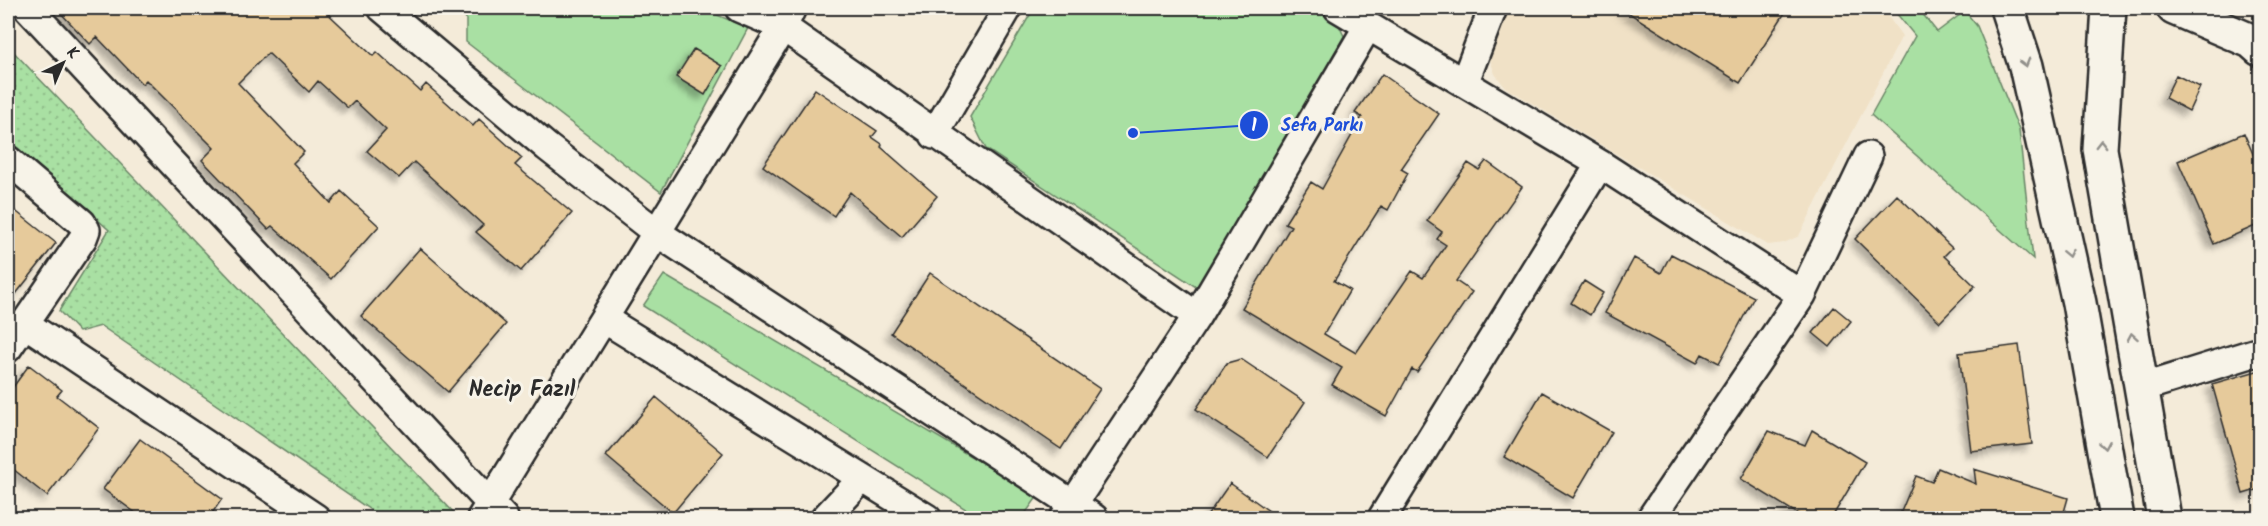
<svg xmlns="http://www.w3.org/2000/svg" width="2268" height="526" font-family="Kalam,sans-serif">
<style>
.built{fill:#f0e1c6}
.grass{fill:url(#grass-dots);stroke:#6a8667;stroke-width:1.5}
.park{fill:#a9e0a3;stroke:#6a8667;stroke-width:1.5}
.building{fill:#e6ca9b;stroke:#2b2b2b;stroke-width:1.5;filter:url(#shadow)}
.lines{fill:none;stroke-linecap:round;stroke-linejoin:round}
.minor-casing{stroke:#2b2b2b;stroke-width:32}
.secondary-casing{stroke:#2b2b2b;stroke-width:38}
.minor{stroke:#f7f3e8;stroke-width:27}
.secondary{stroke:#f7f3e8;stroke-width:33}
.oneway{stroke:#918f8a}
.labels{text-anchor:middle;dominant-baseline:central;stroke-width:6;stroke-linejoin:round;paint-order:stroke}
.district-label{font-size:22px;font-weight:bold;fill:#2b2b2b;stroke:#f7f3e8}
.leader{fill:none;stroke:#1d4ed8;stroke-width:2}
.callout-dot{fill:#1d4ed8;stroke:#f7f3e8;stroke-width:2}
.mark-label{font-size:18px;text-anchor:middle;font-weight:bold;fill:#fff}
.callout-label{font-size:18px;text-anchor:middle;font-weight:bold;fill:#1d4ed8;stroke:#f7f3e8;stroke-width:6;stroke-linejoin:round;paint-order:stroke}
</style>
<defs>
<pattern id="grass-dots" width="8" height="8" patternUnits="userSpaceOnUse" patternTransform="scale(1.5)"><rect width="8" height="8" fill="#a9e0a3"/><path d="M2 2h.1M6 6h.1" fill="none" stroke="#92c08c" stroke-width="1.8" stroke-linecap="round"/></pattern>
<filter id="shadow"><feDropShadow dx="-5.5" dy="5.5" stdDeviation="3" flood-color="#0004"/></filter>
</defs>
<rect width="100%" height="100%" fill="#f4ebd9"/>
<filter id="ink" filterUnits="userSpaceOnUse"><feTurbulence type="fractalNoise" baseFrequency=".0167" numOctaves="2"/><feDisplacementMap in="SourceGraphic" scale="12" xChannelSelector="R" yChannelSelector="G"/><feConvolveMatrix kernelMatrix="1 2 1 2 8 2 1 2 1" color-interpolation-filters="sRGB"/></filter>
<g filter="url(#ink)">
<path class="built" d="M 1509,8 L 1882,8 L 1902,36 L 1799,236 L 1784,243 L 1768,245 L 1505,87 L 1495,74 L 1488,54 Z"/>
<path class="grass" d="M 8,46 L 459,518 L 382,518 L 101,326 L 79,332 L 59,311 L 109,230 L 8,139 Z"/>
<path class="park" d="M 454,8 L 701,8 L 748,28 L 661,192 L 466,42 L 466,18 Z
M 1034,8 L 1311,8 L 1337,21 L 1344,36 L 1199,289 L 986,149 L 970,117 Z
M 1892,8 L 1918,8 L 1937,32 L 1965,11 L 1977,26 L 2019,130 L 2033,259 L 1871,115 L 1915,36 Z
M 664,275 L 1038,496 L 1022,518 L 980,518 L 643,306 Z"/>
<path class="building" d="M 56,8 L 322,8 L 373,56 L 377,52 L 420,91 L 426,84 L 473,126 L 479,119 L 522,158 L 515,165 L 572,213 L 521,271 L 476,232 L 483,225 L 414,162 L 399,178 L 367,151 L 386,130 L 355,101 L 348,108 L 318,81 L 309,92 L 268,53 L 238,83 L 304,152 L 293,163 L 331,203 L 341,191 L 379,226 L 331,279 L 272,226 L 268,229 L 202,160 L 214,148 L 146,80 L 142,84 L 97,37 L 90,44 Z
M 1621,8 L 1788,8 L 1740,83 Z
M 694,49 L 722,66 L 705,95 L 676,77 Z
M 1382,74 L 1439,114 L 1401,169 L 1408,173 L 1388,210 L 1381,206 L 1334,281 L 1350,290 L 1324,334 L 1356,353 L 1412,271 L 1423,278 L 1446,245 L 1437,239 L 1442,232 L 1427,221 L 1468,163 L 1479,170 L 1486,161 L 1522,187 L 1456,281 L 1472,292 L 1417,372 L 1412,369 L 1386,416 L 1332,385 L 1342,368 L 1242,308 L 1291,226 L 1285,223 L 1311,182 L 1322,189 L 1362,117 L 1355,113 Z
M 2176,75 L 2200,87 L 2189,111 L 2165,98 Z
M 815,89 L 877,131 L 872,137 L 882,144 L 881,147 L 937,196 L 902,237 L 850,192 L 834,216 L 763,166 Z
M 2244,133 L 2260,170 L 2260,224 L 2214,244 L 2178,161 Z
M 1897,195 L 1952,248 L 1944,256 L 1975,286 L 1940,322 L 1855,239 Z
M 8,205 L 56,243 L 8,304 Z
M 420,248 L 506,324 L 448,392 L 361,316 Z
M 1671,254 L 1754,297 L 1719,363 L 1702,354 L 1697,363 L 1605,313 L 1634,258 L 1661,273 Z
M 930,273 L 1100,389 L 1061,449 L 891,333 Z
M 1584,281 L 1603,293 L 1590,315 L 1571,303 Z
M 1834,307 L 1851,321 L 1830,347 L 1813,333 Z
M 2019,345 L 2032,444 L 1971,451 L 1959,353 Z
M 1241,359 L 1305,402 L 1268,457 L 1196,409 L 1227,363 Z
M 29,365 L 62,390 L 57,396 L 99,428 L 47,496 L 8,465 L 8,394 Z
M 2260,370 L 2260,489 L 2243,494 L 2212,384 Z
M 1542,392 L 1612,432 L 1573,498 L 1504,457 Z
M 656,397 L 723,453 L 673,513 L 606,456 Z
M 1812,430 L 1865,462 L 1831,519 L 1806,519 L 1741,479 L 1769,431 L 1805,445 Z
M 140,439 L 222,499 L 208,519 L 144,519 L 103,489 Z
M 1938,468 L 1976,484 L 1974,469 L 2068,498 L 2062,519 L 1898,519 L 1916,476 L 1932,482 Z
M 1230,483 L 1280,519 L 1205,519 Z"/>
<g class="lines">
<defs>
<path id="minor" d="M 28,8 L 504,518
M 382,8 L 547,147 L 656,232 L 1094,518
M 739,8 L 783,27 L 1197,316
M 1338,8 L 1600,164 L 1802,295
M 1465,81 L 1493,8
M 934,135 L 1008,8
M 8,160 L 82,223 L 86,230 L 83,238 L 8,348
M 604,319 L 927,518
M 24,323 L 316,518
M 2141,388 L 2260,351
M 481,518 L 783,27 L 792,8
M 825,518 L 862,479
M 1064,518 L 1197,316 L 1368,26
M 1382,518 L 1600,164
M 1651,518 L 1802,295 L 1868,156"/>
<path id="secondary" d="M 2007,8 L 2026,66 L 2079,303 L 2117,518
M 2109,8 L 2100,149 L 2164,518
M 2174,8 L 2251,41 L 2260,49"/>
</defs>
<use href="#minor" class="minor-casing"/>
<use href="#secondary" class="secondary-casing"/>
<use href="#minor" class="minor"/>
<use href="#secondary" class="secondary"/>
</g>
<defs><path id="oneway-chevron" d="M-2-3.5L2.5 0L-2 3.5" fill="none" stroke-width="1.6" stroke-linecap="round" stroke-linejoin="round" transform="scale(1.5)"/></defs>
<g class="oneway">
<use href="#oneway-chevron" transform="translate(2025 63) rotate(74)"/>
<use href="#oneway-chevron" transform="translate(2101 144) rotate(-90)"/>
<use href="#oneway-chevron" transform="translate(2068 253) rotate(78)"/>
<use href="#oneway-chevron" transform="translate(2132 337) rotate(-100)"/>
<use href="#oneway-chevron" transform="translate(2104 445) rotate(80)"/>
</g>
</g>
<g class="labels">
<g class="district-label">
<text x="522" y="390">Necip Fazıl</text>
</g>
</g>
<path class="leader" d="M1133 133L1254 125"/>
<g class="callout-dot">
<circle cx="1133" cy="133" r="6"/>
<circle cx="1254" cy="125" r="15"/>
</g>
<g class="mark-label">
<text x="1254" y="131">1</text>
</g>
<g class="callout-label">
<text x="1322" y="131">Sefa Parkı</text>
</g>
<rect width="2268" height="526" fill="none" stroke="#f7f3e8" stroke-width="30"/>
<rect x="15" y="15" width="2238" height="496" fill="none" stroke="#2b2b2b" stroke-width="2" filter="url(#ink)"/>
<g transform="translate(63 63) rotate(44)" stroke="#f7f3e8" stroke-width="4.5" paint-order="stroke">
<path d="M0-4.5L10 22L0 15L-10 22Z" fill="#2b2b2b"/>
<text y="-9" font-size="16" font-weight="bold" text-anchor="middle" fill="#2b2b2b">K</text>
</g>
</svg>
